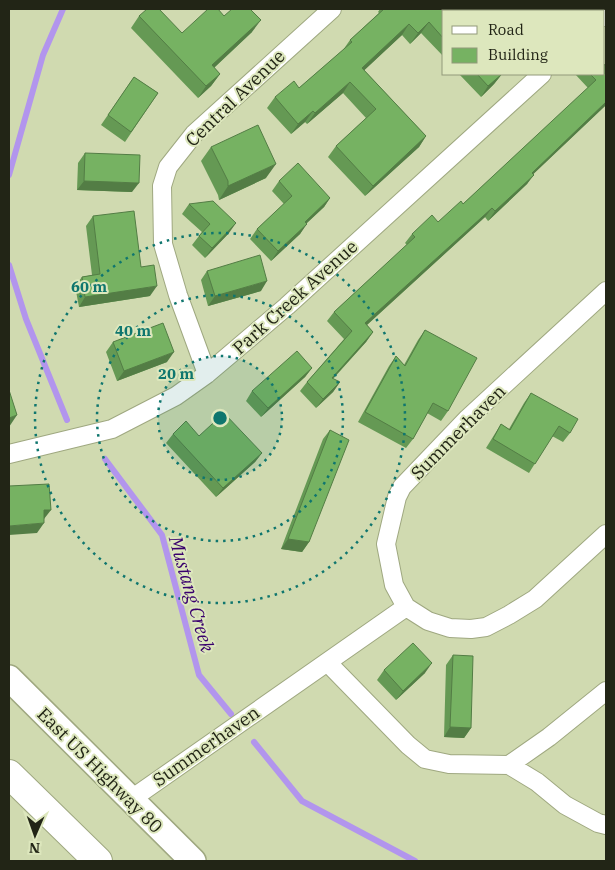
<svg xmlns="http://www.w3.org/2000/svg" width="615" height="870" font-family="'IBM Plex Serif',serif">
<style>
.lines{fill:none;stroke-linecap:round;stroke-linejoin:round}
.stream{stroke:#b295ed;stroke-width:6}
.minor-casing{stroke:#9fa880;stroke-width:20}
.secondary-casing{stroke:#9fa880;stroke-width:28}
.motorway-casing{stroke:#9fa880;stroke-width:30}
.minor{stroke:#fff;stroke-width:18}
.secondary{stroke:#fff;stroke-width:25}
.motorway{stroke:#fff;stroke-width:28}
.wall{fill:#659954}
.shaded-wall{fill:#537d45}
.building{fill:#76b262;stroke:#537d45}
.ring{fill:none;stroke:#0f766e;stroke-width:2.5;stroke-dasharray:2.5 5}
.labels{text-anchor:middle;dominant-baseline:central;stroke-width:4;stroke-linejoin:round;paint-order:stroke}
.street-label{font-size:18px;fill:#222516;stroke:#dde7bd}
.water-label{font-size:19px;font-style:italic;fill:#39006d;stroke:#dde7bd}
.centre{fill:#0f766e;stroke:#dde7bd;stroke-width:2.5}
.ring-label{font-size:15px;text-anchor:middle;font-weight:bold;fill:#0f766e;stroke:#dde7bd;stroke-width:4;stroke-linejoin:round;paint-order:stroke}
</style>
<rect width="100%" height="100%" fill="#d0dab0"/>
<g class="lines">
<path class="stream" d="M 9,175 L 43,55 L 63,9
M 9,265 L 26,319 L 67,420
M 105,459 L 162,535 L 199,675 L 231,714
M 254,742 L 302,801 L 415,861"/>
<defs>
<path id="minor" d="M 520,9 L 522,11
M 604,17 L 606,14
M 207,374 L 178,295 L 163,244 L 162,186 L 168,167 L 194,134 L 332,9
M 9,454 L 112,429 L 176,396 L 207,374 L 287,306 L 542,74
M 406,607 L 394,585 L 386,544 L 397,497 L 402,487 L 468,418 L 606,291
M 327,662 L 408,745 L 425,759 L 449,764 L 509,765 L 537,782 L 565,805 L 598,823 L 606,825
M 509,765 L 549,737 L 606,691
M 130,800 L 406,607 L 428,621 L 450,628 L 471,629 L 486,627 L 509,615 L 535,599 L 606,534"/>
<path id="secondary" d="M 9,678 L 193,861"/>
<path id="motorway" d="M 9,774 L 98,861"/>
</defs>
<use href="#minor" class="minor-casing"/>
<use href="#secondary" class="secondary-casing"/>
<use href="#motorway" class="motorway-casing"/>
<use href="#minor" class="minor"/>
<use href="#secondary" class="secondary"/>
<use href="#motorway" class="motorway"/>
</g>
<path class="wall" d="M 380,9 L 485,9 L 444,11 L 444,57 L 421,33 L 410,44 L 402,35 L 364,70 L 426,136 L 419,147 L 365,196 L 328,157 L 336,146 L 366,118 L 343,93 L 307,124 L 305,122 L 291,134 L 267,108 L 275,97 L 299,88 L 343,50 L 350,40 L 379,13 L 378,12 Z
M 560,9 L 578,9 L 575,11 L 563,11 Z
M 139,16 L 182,33 L 224,16 L 252,32 L 214,68 L 220,74 L 211,86 L 198,98 L 131,28 Z
M 606,67 L 606,108 L 605,106 L 533,174 L 527,184 L 488,221 L 485,217 L 367,325 L 373,332 L 366,342 L 333,379 L 340,382 L 333,392 L 316,408 L 300,391 L 307,382 L 344,339 L 327,321 L 334,312 L 407,245 L 405,243 L 412,234 L 438,222 L 463,204 L 588,88 L 575,74 L 604,74 Z
M 459,74 L 502,74 L 494,84 L 481,97 Z
M 134,77 L 158,93 L 125,142 L 101,125 Z
M 211,147 L 266,178 L 219,200 L 218,195 L 201,161 Z
M 85,153 L 132,192 L 77,190 L 78,163 Z
M 279,181 L 330,198 L 324,207 L 306,224 L 300,234 L 271,261 L 250,239 L 257,229 L 284,204 L 272,191 Z
M 189,204 L 229,233 L 205,258 L 192,245 L 202,232 L 182,214 Z
M 93,216 L 141,267 L 150,296 L 79,307 L 75,286 L 82,277 L 92,275 L 86,226 Z
M 207,271 L 261,291 L 208,306 L 201,280 Z
M 425,330 L 448,411 L 441,421 L 427,413 L 413,439 L 406,448 L 358,422 L 389,366 L 396,356 L 404,365 L 418,340 Z
M 113,342 L 167,362 L 117,381 L 106,352 Z
M 312,368 L 305,377 L 261,417 L 246,401 L 252,391 Z
M 531,393 L 570,433 L 563,442 L 552,436 L 529,473 L 486,448 L 501,424 L 509,429 L 524,403 Z
M 330,430 L 309,542 L 302,552 L 281,549 L 323,439 Z
M 173,434 L 199,436 L 262,453 L 255,462 L 216,497 L 166,443 Z
M 453,655 L 471,728 L 464,738 L 444,737 L 446,665 Z
M 384,670 L 425,673 L 396,700 L 377,680 Z"/>
<path class="shaded-wall" d="M 261,20 L 252,32 L 204,77 L 212,65 Z
M 429,22 L 421,33 L 410,44 L 418,33 Z
M 409,24 L 402,35 L 355,79 L 362,68 Z
M 220,74 L 211,86 L 198,98 L 206,86 Z
M 502,74 L 494,84 L 481,97 L 488,86 Z
M 350,82 L 343,93 L 307,124 L 315,113 Z
M 606,102 L 606,105 L 605,106 L 525,182 L 532,173 Z
M 313,111 L 305,122 L 291,134 L 298,124 Z
M 426,136 L 419,147 L 365,196 L 373,186 Z
M 276,164 L 266,178 L 219,200 L 228,186 Z
M 534,175 L 527,184 L 488,221 L 495,211 Z
M 84,181 L 139,183 L 132,192 L 77,190 Z
M 330,198 L 324,207 L 298,231 L 305,222 Z
M 492,208 L 485,217 L 358,333 L 365,323 Z
M 236,223 L 229,233 L 205,258 L 212,248 Z
M 307,224 L 300,234 L 271,261 L 278,251 Z
M 267,281 L 261,291 L 208,306 L 215,296 Z
M 157,286 L 150,296 L 79,307 L 85,297 Z
M 373,332 L 366,342 L 325,387 L 332,378 Z
M 174,352 L 167,362 L 117,381 L 124,371 Z
M 312,368 L 305,377 L 261,417 L 268,408 Z
M 340,382 L 333,392 L 316,408 L 323,399 Z
M 17,415 L 9,427 L 9,418 Z
M 262,453 L 255,462 L 216,497 L 223,488 Z
M 44,510 L 51,510 L 44,519 Z
M 44,523 L 37,533 L 9,535 L 9,526 Z
M 288,539 L 309,542 L 302,552 L 281,549 Z
M 432,663 L 425,673 L 396,700 L 403,691 Z
M 450,727 L 471,728 L 464,738 L 444,737 Z"/>
<path class="building" d="M 147,9 L 159,9 L 182,33 L 208,9 L 218,9 L 224,16 L 232,9 L 250,9 L 261,20 L 212,65 L 220,74 L 206,86 L 139,16 Z
M 384,9 L 485,9 L 487,11 L 444,11 L 444,39 L 429,22 L 418,33 L 409,24 L 362,68 L 426,136 L 373,186 L 336,146 L 376,109 L 350,82 L 315,113 L 313,111 L 298,124 L 275,97 L 294,81 L 299,88 L 352,42 L 350,40 Z
M 493,9 L 497,9 L 499,11 L 490,11 Z
M 604,64 L 606,67 L 606,102 L 532,173 L 534,175 L 495,211 L 492,208 L 365,323 L 373,332 L 332,378 L 340,382 L 323,399 L 307,382 L 352,331 L 334,312 L 415,237 L 412,234 L 432,215 L 438,222 L 461,201 L 463,204 L 596,80 L 590,74 L 604,74 Z
M 477,74 L 502,74 L 488,86 Z
M 134,77 L 158,93 L 131,132 L 108,115 Z
M 258,125 L 276,164 L 228,186 L 228,181 L 211,147 Z
M 85,153 L 140,155 L 139,183 L 84,181 Z
M 298,163 L 330,198 L 305,222 L 307,224 L 278,251 L 257,229 L 292,196 L 279,181 Z
M 213,201 L 236,223 L 212,248 L 199,236 L 210,224 L 189,204 Z
M 134,211 L 141,267 L 154,265 L 157,286 L 85,297 L 82,277 L 100,274 L 93,216 Z
M 260,255 L 267,281 L 215,296 L 207,271 Z
M 163,323 L 174,352 L 124,371 L 113,342 Z
M 425,330 L 477,358 L 448,411 L 433,403 L 413,439 L 365,412 L 396,356 L 405,366 Z
M 297,351 L 312,368 L 268,408 L 252,391 Z
M 9,390 L 17,415 L 9,418 Z
M 531,393 L 578,419 L 570,433 L 559,426 L 535,464 L 493,439 L 501,424 L 510,430 Z
M 224,413 L 262,453 L 223,488 L 173,434 L 186,421 L 199,436 Z
M 330,430 L 349,440 L 309,542 L 288,539 Z
M 49,484 L 51,510 L 44,510 L 44,523 L 9,526 L 9,486 Z
M 413,643 L 432,663 L 403,691 L 384,670 Z
M 453,655 L 473,656 L 471,728 L 450,727 Z"/>
<circle cx="220" cy="418" r="62" fill="#0f766e" fill-opacity=".12"/>
<g class="ring">
<circle cx="220" cy="418" r="62"/>
<circle cx="220" cy="418" r="123"/>
<circle cx="220" cy="418" r="185"/>
</g>
<g class="labels">
<g class="street-label">
<text transform="translate(235 98) rotate(-44)">Central Avenue</text>
<text transform="translate(295 297) rotate(-42)">Park Creek Avenue</text>
<text transform="translate(458 432) rotate(-45)">Summerhaven</text>
<text transform="translate(206 746) rotate(-35)">Summerhaven</text>
<text transform="translate(100 770) rotate(45)">East US Highway 80</text>
</g>
<g class="water-label">
<text transform="translate(192 594) rotate(74)">Mustang Creek</text>
</g>
</g>
<circle cx="220" cy="418" r="8" class="centre"/>
<g class="ring-label">
<text x="89" y="292">60 m</text>
<text x="133" y="336">40 m</text>
<text x="176" y="379">20 m</text>
</g>
<rect width="615" height="870" fill="none" stroke="#222516" stroke-width="20"/>
<rect x="442" y="10" width="162" height="65" fill="#dde7bd" stroke="#92997a"/>
<rect x="452" y="26" width="25" height="8" fill="#ffffff" stroke="#92997a"/>
<text x="488" y="35" font-size="15" fill="#222516">Road</text>
<rect x="452" y="48" width="25" height="15" fill="#76b262" stroke="#92997a"/>
<text x="488" y="60" font-size="15" fill="#222516">Building</text>
<g transform="translate(35 835) rotate(182)" stroke="#dde7bd" stroke-width="4" paint-order="stroke">
<path d="M0-4L9 19L0 12L-9 19Z" fill="#222516"/>
<text y="-8" font-size="14" font-weight="bold" text-anchor="middle" fill="#222516">N</text>
</g>
</svg>
